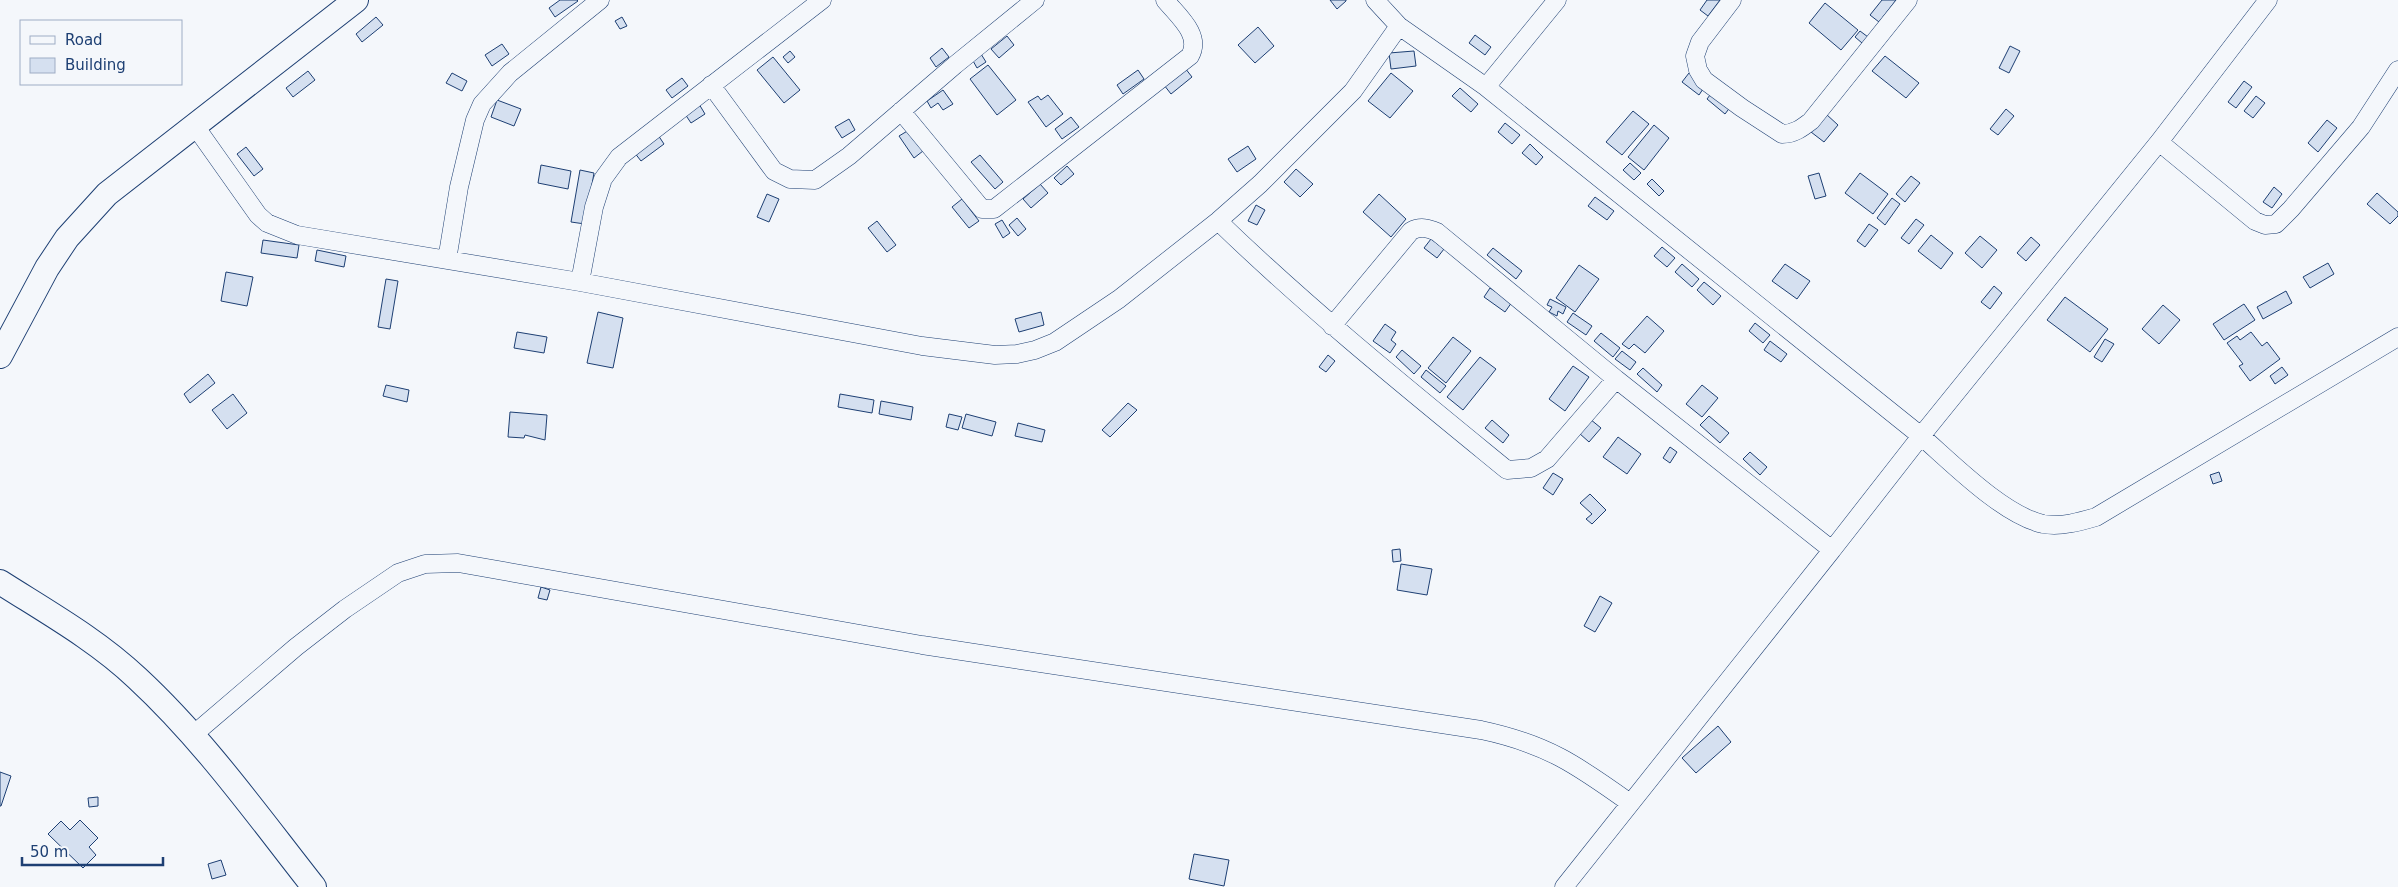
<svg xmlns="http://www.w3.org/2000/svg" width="2398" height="887" font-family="'DejaVu Sans',sans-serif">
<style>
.building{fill:#d5e0f0;stroke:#1d3f73}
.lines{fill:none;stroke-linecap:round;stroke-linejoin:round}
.street-casing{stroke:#1d3f73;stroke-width:19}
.secondary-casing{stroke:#1d3f73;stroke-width:26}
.street{stroke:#f4f7fb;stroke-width:18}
.secondary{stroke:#f4f7fb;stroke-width:24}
</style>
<rect width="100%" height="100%" fill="#f4f7fb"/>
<path class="building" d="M 560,0 L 577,0 L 578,1 L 555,17 L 549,8 Z
M 1330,0 L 1346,0 L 1346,1 L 1337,9 Z
M 1707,0 L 1720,0 L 1708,16 L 1700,10 Z
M 1882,0 L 1896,0 L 1879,22 L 1870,15 Z
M 1825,3 L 1858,30 L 1841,50 L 1809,23 Z
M 376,17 L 383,25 L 362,42 L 356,34 Z
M 622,17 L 627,26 L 620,29 L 615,21 Z
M 1258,27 L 1274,46 L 1255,63 L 1238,45 Z
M 1860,31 L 1868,37 L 1862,43 L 1855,37 Z
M 1475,35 L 1491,47 L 1485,55 L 1469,43 Z
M 1007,36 L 1014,45 L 999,58 L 991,49 Z
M 502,44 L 509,54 L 492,66 L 485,55 Z
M 2010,46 L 2020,51 L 2009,73 L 1999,68 Z
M 942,48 L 949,57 L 936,67 L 930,58 Z
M 790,51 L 795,57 L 788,63 L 783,57 Z
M 1414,51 L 1416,66 L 1391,69 L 1389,53 Z
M 981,54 L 986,62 L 977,68 L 972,59 Z
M 1885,56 L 1919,83 L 1906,98 L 1872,71 Z
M 773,57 L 800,90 L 784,103 L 757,70 Z
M 988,65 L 1016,100 L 997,115 L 970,79 Z
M 1185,68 L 1192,77 L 1171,94 L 1164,85 Z
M 1138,70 L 1144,79 L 1123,94 L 1117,85 Z
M 308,71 L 315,80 L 293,97 L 286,88 Z
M 452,73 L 467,81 L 462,91 L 446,83 Z
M 1391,73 L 1413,91 L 1390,118 L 1368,101 Z
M 1689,73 L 1705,86 L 1699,95 L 1682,82 Z
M 682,78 L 688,86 L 672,98 L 666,90 Z
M 2244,81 L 2252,87 L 2236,108 L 2228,102 Z
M 1460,88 L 1478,104 L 1471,112 L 1452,96 Z
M 943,90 L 953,104 L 943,110 L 938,103 L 931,108 L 927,101 Z
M 1713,91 L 1731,106 L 1725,114 L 1707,99 Z
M 1048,95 L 1063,114 L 1046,127 L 1028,102 L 1038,96 L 1041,100 Z
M 2256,96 L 2265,103 L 2253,118 L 2244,111 Z
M 497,100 L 521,109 L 514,126 L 491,117 Z
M 699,104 L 705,114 L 691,123 L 685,114 Z
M 2006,109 L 2014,116 L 1998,135 L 1990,129 Z
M 1633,111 L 1649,124 L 1622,155 L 1606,142 Z
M 1826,114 L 1838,125 L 1824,142 L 1811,132 Z
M 1071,117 L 1079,127 L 1062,139 L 1055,129 Z
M 849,119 L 855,130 L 842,138 L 835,127 Z
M 2327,120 L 2337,128 L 2318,152 L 2308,143 Z
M 1505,123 L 1520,135 L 1512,144 L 1498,132 Z
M 1654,125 L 1669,138 L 1644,170 L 1628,157 Z
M 909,130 L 923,151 L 914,158 L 899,136 Z
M 658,135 L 664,144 L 641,161 L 634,152 Z
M 1530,144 L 1543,157 L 1536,165 L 1522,153 Z
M 1248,146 L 1256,159 L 1237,172 L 1228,159 Z
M 246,147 L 263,169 L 254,176 L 237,154 Z
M 980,155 L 1003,182 L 995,189 L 971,162 Z
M 1630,163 L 1641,173 L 1634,180 L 1623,170 Z
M 541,165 L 571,171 L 568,189 L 538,183 Z
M 1067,166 L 1074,174 L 1061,185 L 1054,178 Z
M 1296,169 L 1313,184 L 1300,197 L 1284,182 Z
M 580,170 L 594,173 L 585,224 L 571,222 Z
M 1819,173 L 1826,196 L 1815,199 L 1808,176 Z
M 1860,173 L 1888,194 L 1873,214 L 1845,193 Z
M 1911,176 L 1920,183 L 1905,202 L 1896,194 Z
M 1652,179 L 1664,191 L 1659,196 L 1647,184 Z
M 1040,184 L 1048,193 L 1031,208 L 1023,199 Z
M 2274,187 L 2282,194 L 2272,208 L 2263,202 Z
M 2377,193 L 2398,212 L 2398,216 L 2390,224 L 2367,204 Z
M 767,194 L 779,199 L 769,222 L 757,217 Z
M 1379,194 L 1406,219 L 1391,237 L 1363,212 Z
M 1595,197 L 1614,211 L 1607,220 L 1588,206 Z
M 1892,198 L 1900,204 L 1885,225 L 1877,218 Z
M 962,199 L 979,221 L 969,228 L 952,207 Z
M 1256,205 L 1265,210 L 1257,225 L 1248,221 Z
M 1017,218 L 1026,229 L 1018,236 L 1009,225 Z
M 1916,219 L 1924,225 L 1909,244 L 1901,238 Z
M 1002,220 L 1010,233 L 1003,238 L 995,224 Z
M 877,221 L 896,245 L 887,252 L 868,228 Z
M 1869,224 L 1878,230 L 1865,247 L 1857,241 Z
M 1931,235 L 1953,253 L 1941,269 L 1918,251 Z
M 1980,236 L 1997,250 L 1982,268 L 1965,253 Z
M 2031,237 L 2040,245 L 2026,261 L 2017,253 Z
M 1431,239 L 1444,249 L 1437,258 L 1424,248 Z
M 263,240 L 299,245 L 297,258 L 261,253 Z
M 1662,247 L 1675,258 L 1667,267 L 1654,256 Z
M 1493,248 L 1522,271 L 1516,279 L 1487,255 Z
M 317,250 L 346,256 L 344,267 L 315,261 Z
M 2328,263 L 2334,274 L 2310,288 L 2303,277 Z
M 1682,264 L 1699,279 L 1692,287 L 1675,272 Z
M 1785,264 L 1810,281 L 1797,299 L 1772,281 Z
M 1579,265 L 1599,279 L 1575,312 L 1556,298 Z
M 226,272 L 253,277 L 247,306 L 221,301 Z
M 386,279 L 398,281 L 390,329 L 378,327 Z
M 1704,282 L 1721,296 L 1713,305 L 1697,290 Z
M 1994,286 L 2002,293 L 1990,309 L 1981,302 Z
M 1490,288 L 1512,302 L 1505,312 L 1484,297 Z
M 2286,291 L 2292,303 L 2263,319 L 2257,307 Z
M 2065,297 L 2108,329 L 2090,352 L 2047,320 Z
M 1550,299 L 1566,307 L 1563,314 L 1558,311 L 1557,316 L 1549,312 L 1552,307 L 1547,305 Z
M 2244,304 L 2255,320 L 2224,340 L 2213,324 Z
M 2163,305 L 2180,320 L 2159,344 L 2142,329 Z
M 598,312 L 623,318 L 613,368 L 587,363 Z
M 1041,312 L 1044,325 L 1019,332 L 1015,319 Z
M 1573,313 L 1592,326 L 1586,335 L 1567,322 Z
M 1647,316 L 1664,331 L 1645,353 L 1634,344 L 1629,349 L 1622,344 Z
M 1755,323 L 1770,335 L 1763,343 L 1749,331 Z
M 1385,324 L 1396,332 L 1391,340 L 1396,344 L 1390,353 L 1373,341 Z
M 517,332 L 547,337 L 544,353 L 514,348 Z
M 2251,332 L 2262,346 L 2267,342 L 2280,359 L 2250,381 L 2239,366 L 2243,364 L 2227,343 L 2237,336 L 2240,340 Z
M 1601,333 L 1620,348 L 1613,357 L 1594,341 Z
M 1453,337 L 1471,351 L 1446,383 L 1428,368 Z
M 2105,339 L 2114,344 L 2102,362 L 2094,357 Z
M 1770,341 L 1787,354 L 1781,362 L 1764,350 Z
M 1402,350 L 1421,366 L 1414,374 L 1396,357 Z
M 1622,351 L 1636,362 L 1630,370 L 1615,359 Z
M 1328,355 L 1335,361 L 1326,372 L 1319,367 Z
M 1480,357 L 1496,369 L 1463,410 L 1447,397 Z
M 1573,366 L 1589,377 L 1565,411 L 1549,399 Z
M 2282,367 L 2288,375 L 2275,384 L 2270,376 Z
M 1643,368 L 1662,385 L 1657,392 L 1637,374 Z
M 1426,370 L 1446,386 L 1440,393 L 1421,377 Z
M 208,374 L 215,383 L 190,403 L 184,394 Z
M 386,385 L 409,390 L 407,402 L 383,396 Z
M 1702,385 L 1718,398 L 1702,417 L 1686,404 Z
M 233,394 L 247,413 L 227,429 L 212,410 Z
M 840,394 L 874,400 L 872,413 L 838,407 Z
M 881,401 L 913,407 L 911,420 L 879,414 Z
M 1128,403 L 1137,410 L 1110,437 L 1102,430 Z
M 510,412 L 547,415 L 545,440 L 525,435 L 524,438 L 508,437 Z
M 949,414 L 962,417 L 958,430 L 946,427 Z
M 966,414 L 996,422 L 992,436 L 962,428 Z
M 1709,416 L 1729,433 L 1720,443 L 1700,425 Z
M 1590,419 L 1601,428 L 1589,442 L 1579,433 Z
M 1492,420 L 1509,435 L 1503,443 L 1485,428 Z
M 1018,423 L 1045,430 L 1042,442 L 1015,436 Z
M 1618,437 L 1641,454 L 1627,474 L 1603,457 Z
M 1670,447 L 1677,452 L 1670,463 L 1663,458 Z
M 1750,452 L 1767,467 L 1760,475 L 1743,459 Z
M 2219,472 L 2222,481 L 2213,484 L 2210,475 Z
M 1553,473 L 1563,479 L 1553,495 L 1543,488 Z
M 1590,494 L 1606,510 L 1592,524 L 1586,519 L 1592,514 L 1580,503 Z
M 1400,549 L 1401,561 L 1393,562 L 1392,550 Z
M 1401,564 L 1432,569 L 1427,595 L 1397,590 Z
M 541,587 L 550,590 L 547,600 L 538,598 Z
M 1600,596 L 1612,603 L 1595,632 L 1584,626 Z
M 1718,726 L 1731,742 L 1696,773 L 1682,758 Z
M 0,772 L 11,776 L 1,806 L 0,806 Z
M 98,797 L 98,806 L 89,807 L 88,798 Z
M 80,820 L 98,838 L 89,847 L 96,855 L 83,868 L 48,834 L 61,821 L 70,830 Z
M 1194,854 L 1229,860 L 1224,886 L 1189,879 Z
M 221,860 L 226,875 L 212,879 L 208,864 Z"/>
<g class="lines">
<defs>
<path id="street" d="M 1375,0 L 1399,26 L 1486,87 L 1921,436 L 2159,142 L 2268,0
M 1732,0 L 1700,42 L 1695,56 L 1698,70 L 1704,80 L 1742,108 L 1782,134 C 1794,134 1802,128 1811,121 L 1908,0
M 711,85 L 774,171 L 790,179 L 815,180 L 849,156 L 955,65 L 1035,0
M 1486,87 L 1557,0
M 901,111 L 982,209 L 994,209 L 1190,56 C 1202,35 1178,16 1165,0
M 195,126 L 258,215 L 267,223 L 297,235 L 580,282 L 922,346 L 995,355 L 1017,354 L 1035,350 L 1055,342 L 1119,299 L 1218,221 L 1260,184 L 1353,91 L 1399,26
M 2159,142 L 2255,221 L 2265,225 L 2276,224 L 2291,209 L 2361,127 L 2398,70
M 1218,221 C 1310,310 1408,389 1507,470 L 1531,468 L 1547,459 L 1616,379 L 1832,550 L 1921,436 C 1952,463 2003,515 2043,524 C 2061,527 2079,522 2096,517 L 2398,337
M 447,260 L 459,187 L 475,120 L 482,104 L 510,73 L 600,0
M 580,282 L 594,207 L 603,179 L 619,157 L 822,0
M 1332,326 L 1411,231 C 1420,226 1428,228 1437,232 L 1616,379
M 193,735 L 296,647 L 345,609 L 398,573 L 425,564 L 458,563 L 922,645 L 1481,730 C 1547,744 1577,765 1630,803
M 1564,887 L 1832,550"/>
<path id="secondary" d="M 0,356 L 47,268 L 67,238 L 107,194 L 356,0
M 0,582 C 47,612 97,640 137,678 C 204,740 258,816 314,887"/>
</defs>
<use href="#street" class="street-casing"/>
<use href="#secondary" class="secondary-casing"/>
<use href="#street" class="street"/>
<use href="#secondary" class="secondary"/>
</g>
<rect x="20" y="20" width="162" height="65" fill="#f4f7fb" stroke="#9eadc5"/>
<rect x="30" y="36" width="25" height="8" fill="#f4f7fb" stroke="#9eadc5"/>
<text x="65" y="45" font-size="15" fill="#1d3f73">Road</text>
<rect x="30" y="58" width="25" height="15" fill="#d5e0f0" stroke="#9eadc5"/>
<text x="65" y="70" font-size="15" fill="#1d3f73">Building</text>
<path d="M22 857v8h141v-8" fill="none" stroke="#1d3f73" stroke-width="2.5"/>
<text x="30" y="857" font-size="15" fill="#1d3f73" stroke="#f4f7fb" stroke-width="4" paint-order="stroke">50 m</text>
</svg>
